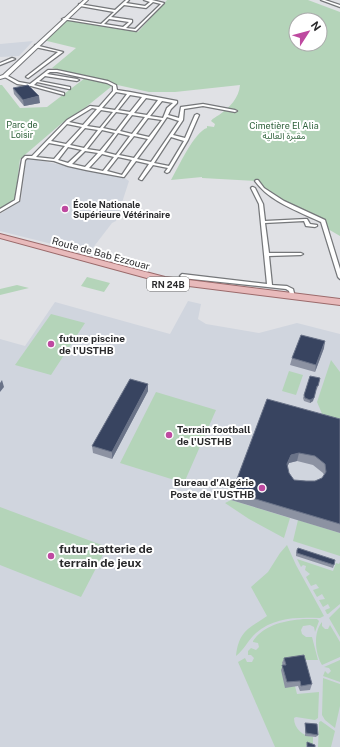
<svg xmlns="http://www.w3.org/2000/svg" width="340" height="747" font-family="'Public Sans','Noto Sans Arabic',sans-serif">
<style>
.built{fill:#d0d5de}
.green{fill:#b4d4b9;fill-rule:evenodd}
.lines{fill:none;stroke-linecap:round;stroke-linejoin:round}
.minor-casing{stroke:#75777a;stroke-width:2.5}
.tertiary-casing{stroke:#75777a;stroke-width:2}
.primary-casing{stroke:#9b6a6b;stroke-width:2}
.minor{fill:#fff;fill-rule:evenodd}
.tertiary{fill:#fff;fill-rule:evenodd}
.primary{fill:#e8babb;fill-rule:evenodd}
.wall{fill:#8c92a2;fill-rule:evenodd}
.shaded-wall{fill:#6a7388}
.building{fill:#384460;stroke:#6a7388;fill-rule:evenodd}
.poi-dot{fill:#be49a0;stroke:#fff;stroke-width:1.5}
.labels{text-anchor:middle;dominant-baseline:central;stroke-width:4;stroke-linejoin:round;paint-order:stroke}
.far-park-label{font-size:9px;fill:#2f613b;stroke:#fff}
.far-poi-label{font-size:9px;font-weight:bold;fill:#2a2a2c;stroke:#fff;text-anchor:start}
.shield{fill:#fff;stroke:#6a6a6b;stroke-width:1}
.shield-label{font-size:9px;font-weight:bold;fill:#2a2a2c}
.street-label{font-size:10px;fill:#2a2a2c;stroke:#fff}
.poi-label{font-size:10px;font-weight:bold;fill:#2a2a2c;stroke:#fff;text-anchor:start}
.near-poi-label{font-size:12px;font-weight:bold;fill:#2a2a2c;stroke:#fff;text-anchor:start}
</style>
<rect width="100%" height="100%" fill="#e0e1e5"/>
<path class="built" d="M 33,41 L 19,56 L 0,57 L 0,44 Z
M 28,158 L 100,173 L 123,177 L 129,181 L 116,221 L 112,223 L 92,249 L 90,249 L 86,254 L 66,249 L 64,246 L 56,245 L 0,231 L 0,214 L 18,203 L 21,200 L 26,160 Z
M 188,301 L 201,304 L 198,319 L 206,324 L 259,333 L 297,323 L 340,334 L 340,747 L 0,747 L 0,339 L 25,346 L 55,302 L 170,334 Z"/>
<path class="green" d="M 167,0 L 308,0 L 340,12 L 340,236 L 328,229 L 325,222 C 302,212 274,200 257,181 L 202,178 L 202,177 L 171,180 C 178,168 194,132 207,128 L 207,126 L 214,127 L 215,124 L 211,121 C 213,118 216,117 219,115 C 230,107 239,98 240,85 L 175,92 L 149,92 L 104,82 L 112,86 L 86,107 L 62,123 L 20,159 L 15,200 L 0,209 L 0,85 L 2,85 L 20,108 L 47,107 L 85,78 L 52,68 L 76,48 L 43,40 L 64,20 L 138,32 ZM 296,20 L 320,20 L 320,44 L 296,44 Z
M 87,277 L 110,283 L 104,292 L 81,286 Z
M 17,285 L 29,288 L 0,295 L 0,289 Z
M 51,314 L 85,323 L 51,375 L 15,365 Z
M 331,360 L 340,372 L 340,421 L 323,416 L 317,402 Z
M 289,371 L 303,375 L 296,395 L 282,391 Z
M 156,392 L 216,410 L 184,483 L 120,463 Z
M 231,500 L 290,518 L 284,538 L 249,519 L 225,503 Z
M 0,507 L 107,547 L 81,597 L 0,565 Z
M 298,520 L 340,533 L 340,556 L 293,541 Z
M 287,545 L 296,565 L 324,616 L 320,618 C 297,617 274,617 256,633 C 248,640 244,650 236,656 C 239,631 248,629 267,616 L 251,587 L 268,572 L 280,553 Z
M 297,559 L 333,571 L 336,563 L 339,564 L 340,562 L 340,604 L 328,614 L 327,614 L 325,610 L 330,608 L 328,604 L 323,607 L 319,600 L 325,599 L 322,594 L 317,597 L 313,590 L 319,588 L 316,584 L 311,586 L 306,577 L 310,574 L 305,570 L 306,566 L 303,565 L 301,567 Z
M 340,607 L 340,637 L 329,618 Z
M 303,619 L 317,619 L 319,621 L 315,632 L 314,627 L 310,625 L 303,626 L 301,630 L 302,634 L 306,637 L 312,637 L 318,660 L 305,660 L 284,670 L 285,687 L 295,686 L 297,694 L 319,692 L 318,718 L 315,720 L 296,717 L 294,718 C 294,729 303,736 313,737 L 313,746 L 306,745 L 306,747 L 275,747 L 238,662 L 245,658 L 247,662 L 252,662 L 254,658 L 251,655 L 248,655 L 248,651 L 251,648 L 256,650 L 259,647 L 258,643 L 253,642 L 253,641 C 265,624 285,621 303,619 Z
M 322,622 L 322,626 L 325,629 L 328,629 L 330,625 L 340,642 L 340,657 L 322,665 C 315,653 313,633 322,622 Z
M 340,660 L 340,682 L 323,676 L 325,671 L 328,674 L 331,671 L 329,668 L 324,667 Z
M 323,678 L 340,684 L 340,706 L 335,728 L 325,720 L 322,715 Z
M 321,721 L 335,731 L 331,747 L 318,747 L 319,722 Z"/>
<g class="lines">
<defs>
<path id="minor" d="M 126,0 L 129,0 L 126,3 L 145,6 L 150,2 L 144,0 L 152,0 L 164,3 L 136,31 L 62,19 L 64,18 L 101,24 L 114,12 L 80,6 L 79,6 L 79,4 L 115,10 ZM 153,2 L 161,4 L 135,29 L 126,28 L 132,22 L 132,20 L 111,17 L 124,5 L 146,8 ZM 109,19 L 129,22 L 123,27 L 104,24 Z
M 321,0 L 325,0 L 340,5 L 340,7 Z
M 35,45 L 63,52 L 28,78 L 26,77 L 27,76 L 58,52 L 35,47 Z
M 12,58 L 15,59 L 0,65 L 0,63 Z
M 48,70 L 57,70 L 108,81 L 116,85 L 117,90 L 130,92 L 177,101 L 177,103 L 171,109 L 168,115 L 179,118 L 181,107 L 203,104 L 235,110 L 237,111 L 235,112 L 203,106 L 184,109 L 183,120 L 173,135 L 185,138 L 195,115 L 197,114 L 199,115 L 188,140 L 169,172 L 167,173 L 165,172 L 168,168 L 153,165 L 142,180 L 141,180 L 139,179 L 149,164 L 136,161 L 124,177 L 123,177 L 86,170 L 68,166 L 54,161 L 27,158 L 25,160 L 19,201 L 0,212 L 0,209 L 15,200 L 22,159 L 25,156 L 32,156 L 67,120 L 90,106 L 99,107 L 113,91 L 113,86 L 107,83 L 57,72 L 50,72 L 47,74 L 77,79 L 79,80 L 77,81 L 45,76 L 39,81 L 70,87 L 70,89 L 69,89 L 37,82 L 34,85 L 64,93 L 64,95 L 31,86 L 17,84 L 3,76 L 6,75 L 19,82 L 30,84 ZM 116,92 L 127,94 L 115,110 L 102,108 ZM 130,95 L 142,97 L 130,112 L 118,110 ZM 146,98 L 158,100 L 147,115 L 134,113 ZM 162,101 L 173,103 L 167,108 L 163,118 L 150,116 ZM 92,108 L 97,109 L 83,125 L 69,122 ZM 101,110 L 113,112 L 100,128 L 87,126 ZM 116,112 L 129,114 L 116,131 L 103,128 ZM 132,115 L 145,117 L 132,134 L 120,131 ZM 167,117 L 179,121 L 151,162 L 137,159 L 152,139 ZM 148,118 L 162,120 L 149,137 L 136,134 ZM 67,124 L 82,127 L 66,144 L 51,141 ZM 85,128 L 98,130 L 84,148 L 70,145 ZM 102,130 L 115,133 L 100,151 L 87,149 ZM 118,133 L 130,136 L 116,155 L 104,152 ZM 134,136 L 148,139 L 134,158 L 119,155 ZM 171,137 L 184,141 L 169,166 L 154,163 ZM 49,143 L 65,146 L 54,159 L 36,157 ZM 68,147 L 82,150 L 68,163 L 58,160 ZM 85,151 L 98,153 L 85,167 L 72,164 ZM 102,154 L 114,157 L 103,171 L 89,168 ZM 118,157 L 132,160 L 122,175 L 107,171 Z
M 256,180 L 258,180 L 264,188 L 284,201 L 325,220 L 340,269 L 340,279 L 338,277 L 321,222 C 298,211 270,202 255,181 Z
M 252,187 L 253,187 L 255,188 L 263,204 L 265,221 L 305,219 L 307,219 L 310,224 L 317,225 L 317,226 L 315,227 L 306,226 L 304,221 L 265,223 L 269,253 L 301,253 L 303,254 L 301,255 L 269,256 L 272,285 L 287,286 L 293,289 L 295,297 L 295,298 L 291,298 L 289,291 L 286,289 L 182,278 L 180,276 L 182,274 L 267,284 L 259,204 L 251,188 Z"/>
<path id="tertiary" d="M 84,0 L 88,0 L 7,77 L 0,79 L 0,76 L 3,75 Z"/>
<path id="primary" d="M 0,234 L 165,277 L 340,299 L 340,305 L 165,283 L 0,238 Z"/>
</defs>
<use href="#minor" class="minor-casing"/>
<use href="#tertiary" class="tertiary-casing"/>
<use href="#primary" class="primary-casing"/>
<use href="#minor" class="minor"/>
<use href="#tertiary" class="tertiary"/>
<use href="#primary" class="primary"/>
</g>
<path class="wall" d="M 13,88 L 40,103 L 24,106 L 14,94 Z
M 324,348 L 315,372 L 290,365 L 292,358 Z
M 320,378 L 317,389 L 316,389 L 313,401 L 310,403 L 304,401 L 303,398 L 304,395 Z
M 148,384 L 148,391 L 112,459 L 93,453 L 92,446 Z
M 340,419 L 340,533 L 231,500 L 232,492 ZM 297,461 L 313,465 L 323,473 L 324,475 L 322,478 L 315,481 L 306,481 L 294,480 L 289,473 L 287,467 L 289,463 Z
M 297,550 L 334,565 L 333,568 L 296,556 L 296,553 Z
M 284,658 L 312,684 L 310,690 L 300,691 L 298,686 L 285,688 L 281,670 L 283,665 L 282,663 Z
M 305,723 L 318,735 L 316,737 L 305,736 Z"/>
<path class="shaded-wall" d="M 39,96 L 40,103 L 24,106 L 23,100 Z
M 325,341 L 324,348 L 315,372 L 316,365 Z
M 2,380 L 4,387 L 0,392 L 0,383 Z
M 148,384 L 148,391 L 112,459 L 112,452 Z
M 317,386 L 313,401 L 310,403 L 310,400 Z
M 299,453 L 297,461 L 289,463 L 285,472 L 287,464 L 291,455 Z"/>
<path class="building" d="M 28,85 L 39,96 L 23,100 L 13,88 Z
M 301,335 L 325,341 L 316,365 L 292,358 Z
M 310,376 L 320,378 L 318,386 L 317,386 L 314,398 L 310,400 L 305,398 L 304,395 Z
M 130,379 L 148,384 L 112,452 L 92,446 Z
M 267,399 L 340,419 L 340,524 L 232,492 ZM 299,453 L 315,456 L 325,464 L 326,472 L 322,478 L 315,481 L 306,481 L 294,480 L 289,473 L 287,464 L 291,455 Z
M 298,548 L 335,560 L 334,565 L 297,553 L 297,550 Z
M 304,655 L 312,684 L 301,686 L 300,681 L 287,682 L 282,665 L 286,665 L 284,658 Z
M 305,723 L 317,724 L 318,735 L 306,733 Z
M 307,742 L 315,745 L 315,747 L 307,747 Z"/>
<g class="poi-dot">
<circle cx="65" cy="209" r="4"/>
<circle cx="51" cy="344" r="4"/>
<circle cx="169" cy="435" r="4"/>
<circle cx="262" cy="488" r="4"/>
<circle cx="51" cy="556" r="4"/>
</g>
<g class="labels">
<g class="far-park-label">
<text x="22" y="124">Parc de<tspan x="22" dy="10">Loisir</tspan></text>
<text x="284" y="125">Cimetière El Alia<tspan x="284" dy="10">مقبرة العالية</tspan></text>
</g>
<g class="far-poi-label">
<text x="73" y="204">École Nationale<tspan x="73" dy="10">Supérieure Vétérinaire</tspan></text>
</g>
<rect class="shield" x="147" y="277" width="42" height="14" rx="3"/>
<g class="shield-label">
<text x="168" y="284">RN 24B</text>
</g>
<g class="street-label">
<text transform="translate(101 253) rotate(15)">Route de Bab Ezzouar</text>
</g>
<g class="poi-label">
<text x="59" y="338">future piscine<tspan x="59" dy="12">de l'USTHB</tspan></text>
<text x="177" y="429">Terrain football<tspan x="177" dy="12">de l'USTHB</tspan></text>
<text x="254" y="482" text-anchor="end">Bureau d'Algérie<tspan x="254" dy="12">Poste de l'USTHB</tspan></text>
</g>
<g class="near-poi-label">
<text x="59" y="549">futur batterie de<tspan x="59" dy="14">terrain de jeux</tspan></text>
</g>
</g>
<g transform="translate(308 32) rotate(54)"><circle r="19" fill="#ffffff" stroke="#aaaaab"/>
<path d="M0-3L7 15L0 10L-7 15Z" fill="#be49a0"/>
<text y="-6" font-size="11" font-weight="bold" text-anchor="middle" fill="#2a2a2c">N</text>
</g>
</svg>
